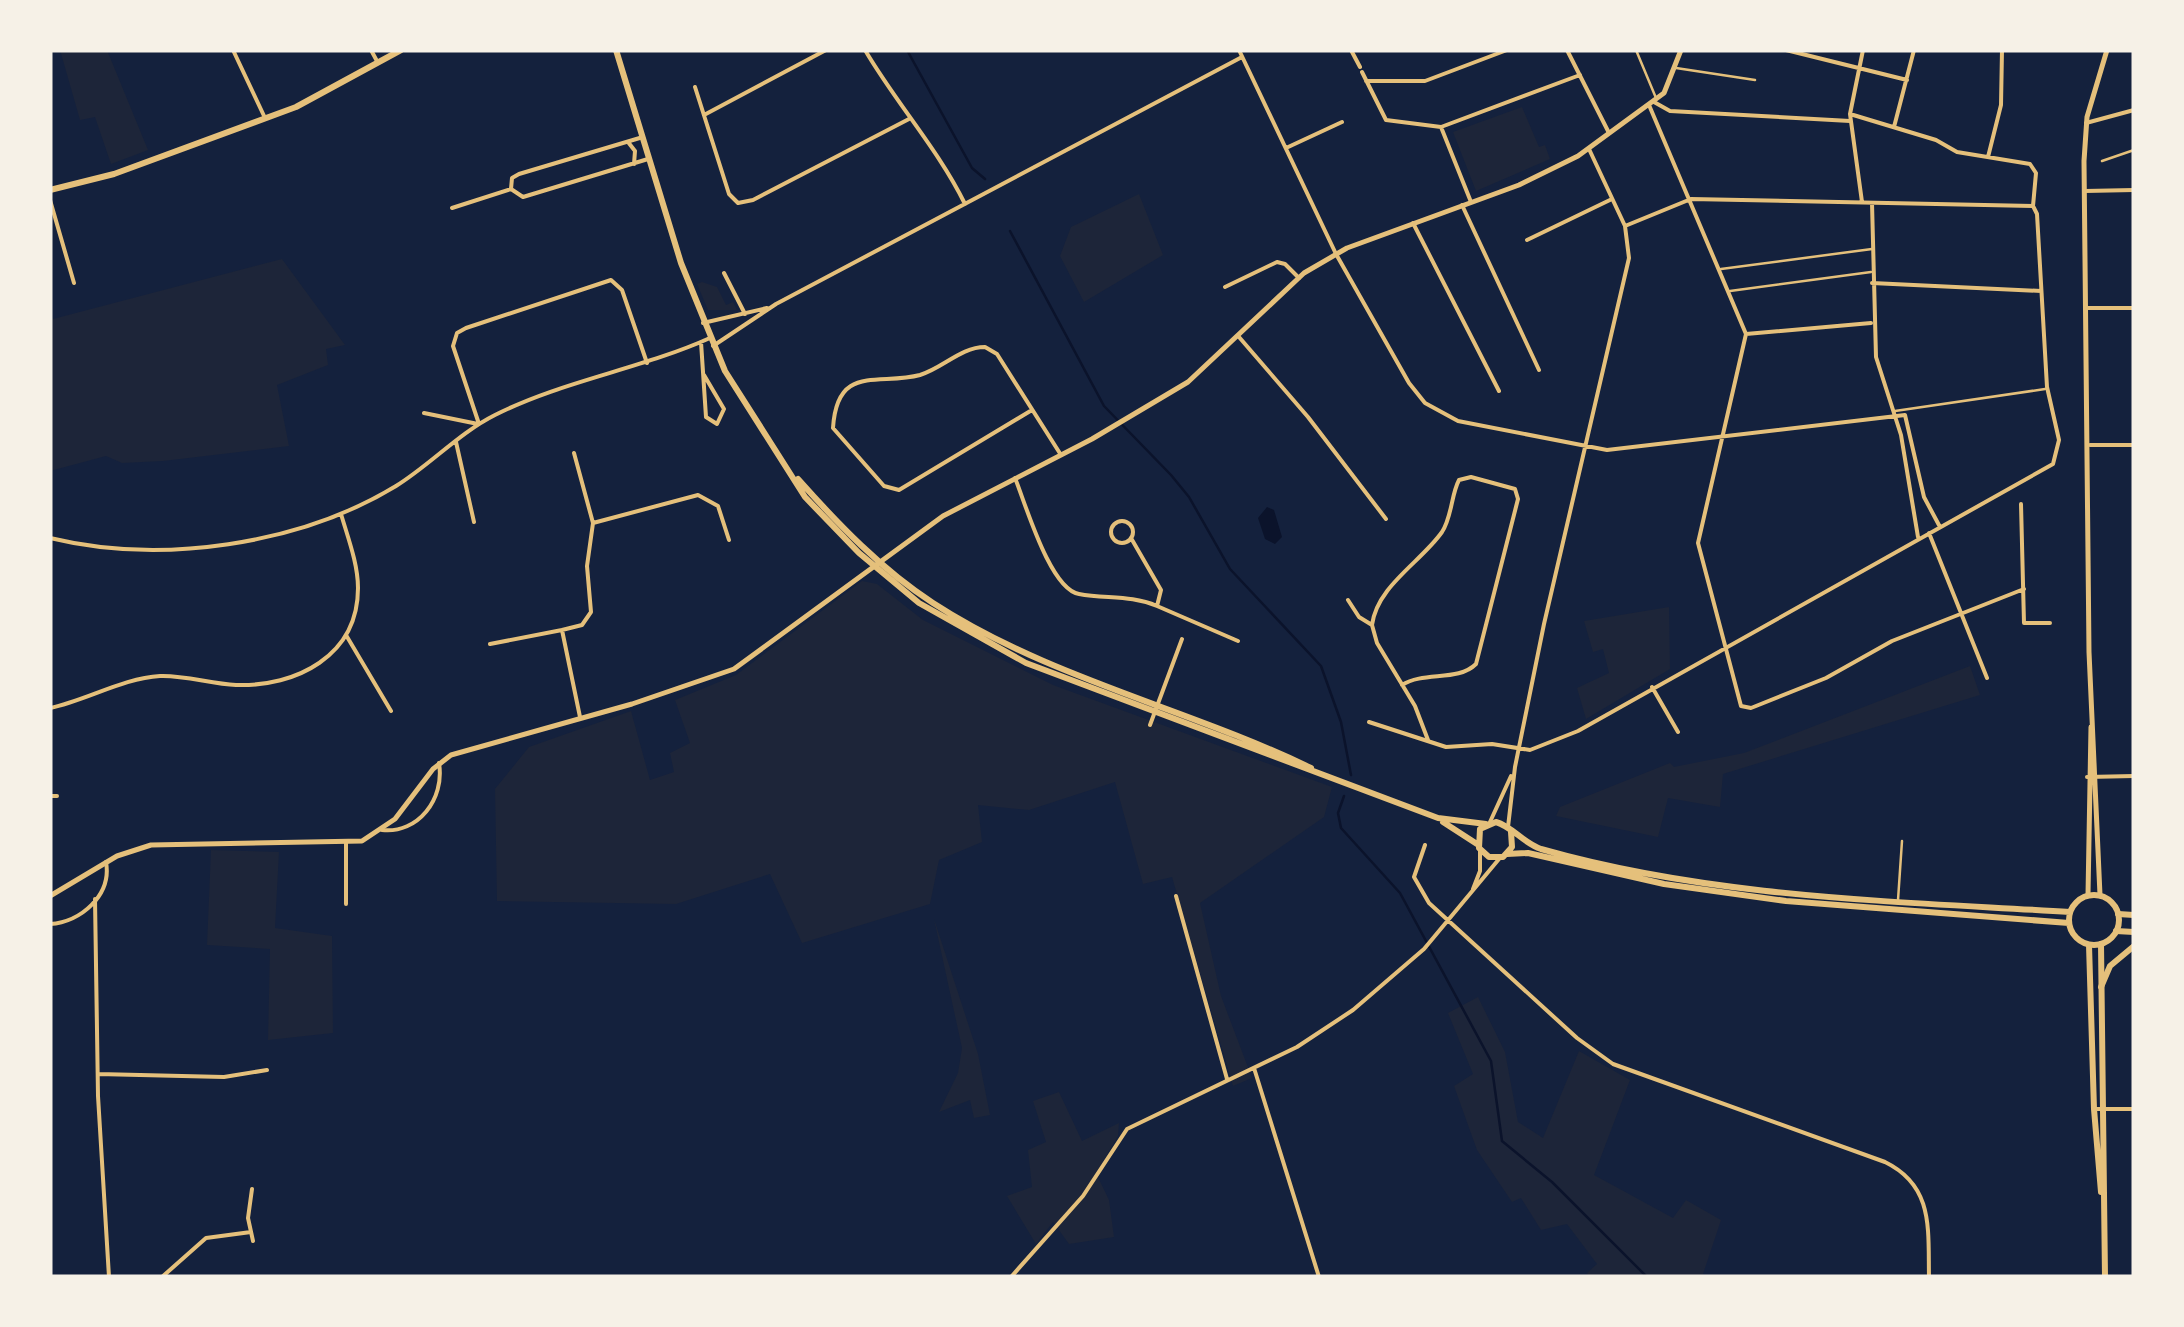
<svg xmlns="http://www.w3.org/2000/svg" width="2184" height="1327" font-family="'Public Sans',sans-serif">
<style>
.green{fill:#1d2539}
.water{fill:#0b132b}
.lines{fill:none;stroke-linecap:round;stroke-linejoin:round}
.stream{stroke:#0b132b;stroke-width:2.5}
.service{stroke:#e5c07b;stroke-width:2.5}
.pedestrian{stroke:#e5c07b;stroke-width:2.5}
.minor{stroke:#e5c07b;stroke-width:4}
.tertiary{stroke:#e5c07b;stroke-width:5}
.secondary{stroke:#e5c07b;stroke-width:6}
.primary{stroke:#e5c07b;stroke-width:6}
.trunk{stroke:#e5c07b;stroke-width:6}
</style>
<rect width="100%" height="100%" fill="#14213d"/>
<path class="green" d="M 60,50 L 107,50 L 148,150 L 111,164 L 95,117 L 80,120 Z
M 1522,107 L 1539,147 L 1545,145 L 1550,159 L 1476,191 L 1453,132 Z
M 1139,194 L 1163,255 L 1084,302 L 1060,256 L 1071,227 Z
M 282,259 L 345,345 L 326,349 L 328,365 L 277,385 L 289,446 L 163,461 L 122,463 L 106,456 L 50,471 L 50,311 L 53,319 Z
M 702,282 L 717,287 L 726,305 L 733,302 L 737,310 L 708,310 L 697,284 Z
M 862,581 L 877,584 L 923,620 L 1053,685 L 1332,787 L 1324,817 L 1200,903 L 1221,996 L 1252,1078 L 1233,1086 L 1172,877 L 1143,884 L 1115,782 L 1029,810 L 978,805 L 982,842 L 939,860 L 930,904 L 802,943 L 770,874 L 676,904 L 497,901 L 495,789 L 529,747 L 631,711 L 650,780 L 674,772 L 670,753 L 690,743 L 675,700 L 736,675 Z
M 1669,607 L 1670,669 L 1586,719 L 1577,688 L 1609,673 L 1603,649 L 1593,652 L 1584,621 Z
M 1970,666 L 1980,695 L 1723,774 L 1720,807 L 1668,798 L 1658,837 L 1556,816 L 1560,807 L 1670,763 L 1674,767 L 1744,753 Z
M 211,850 L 279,852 L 275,928 L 332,936 L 333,1033 L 268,1040 L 270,949 L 207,945 Z
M 934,919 L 978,1054 L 990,1115 L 974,1118 L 970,1100 L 939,1112 L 958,1073 L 962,1048 Z
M 1478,997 L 1505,1052 L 1518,1122 L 1543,1138 L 1579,1051 L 1630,1080 L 1594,1175 L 1673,1218 L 1686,1200 L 1721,1220 L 1703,1274 L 1706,1277 L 1589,1277 L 1587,1273 L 1597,1264 L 1567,1224 L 1541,1230 L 1521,1198 L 1512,1202 L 1477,1150 L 1454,1086 L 1473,1074 L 1448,1013 Z
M 1059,1092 L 1082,1141 L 1119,1123 L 1118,1136 L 1096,1173 L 1109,1200 L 1114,1237 L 1069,1244 L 1053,1222 L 1036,1244 L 1007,1196 L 1032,1187 L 1028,1150 L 1046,1142 L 1033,1101 Z"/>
<path class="water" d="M 1267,507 L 1274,510 L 1282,537 L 1275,544 L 1265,539 L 1258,518 Z"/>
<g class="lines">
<path class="stream" d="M 907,50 L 972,168 L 985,179
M 1010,231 L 1104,406 L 1171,475 L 1189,497 L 1230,569 L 1321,666 L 1341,722 L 1351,775
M 1344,796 L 1338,813 L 1341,828 L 1400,893 L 1491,1061 L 1502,1141 L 1552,1182 L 1647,1277"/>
<path class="service" d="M 1636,50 L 1656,98
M 1676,68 L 1755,80
M 1898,900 L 1902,841"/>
<path class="pedestrian" d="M 2102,161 L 2134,150
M 1721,269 L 1872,249
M 1730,291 L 1871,272
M 1895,411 L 2045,389"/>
<path class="minor" d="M 233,50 L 265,118
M 371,50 L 378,63
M 865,50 C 896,103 938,149 965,204
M 1239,50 L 1336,254 L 1409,383 L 1425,403 L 1458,421 L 1607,450 L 1905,415 L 1924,497 L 1940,527
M 1351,50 L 1360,67
M 1567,50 L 1609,133
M 1786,50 L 1907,80
M 1362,72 L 1386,120 L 1441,127
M 1366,81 L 1425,81 L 1507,50
M 695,87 L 729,194 L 738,203 L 753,200 L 909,119
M 1654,102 L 1670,111 L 1850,121
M 1649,105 L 1746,334
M 1850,114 L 1936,140 L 1957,152 L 2030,164 L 2036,173 L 2033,206
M 704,115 L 826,50
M 2086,123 L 2134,110
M 1441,127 L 1580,75
M 1441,127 L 1471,202
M 1894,127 L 1914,50
M 643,137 L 519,174 L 512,178 L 511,189 L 523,197 L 648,159
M 628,142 L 635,151 L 634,164
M 1286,148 L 1342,122
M 1988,157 L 2001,105 L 2002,50
M 2085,191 L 2134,190
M 50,200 L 74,283
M 1862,202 L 1850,114 L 1863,50
M 1872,203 L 1876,357 L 1901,435 L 1918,537
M 1462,205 L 1539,370
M 452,208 L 511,189
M 1413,223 L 1499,391
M 1625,226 L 1691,199 L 2033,206
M 1527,240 L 1612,199
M 724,273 L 745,314
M 1872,283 L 2041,291
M 1225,287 L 1277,262 L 1285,264 L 1299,278
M 2088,308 L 2134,308
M 703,323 L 767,308
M 1746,334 L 1698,543 L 1741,706 L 1751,708 L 1826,678 L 1892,641 L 2024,589
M 1746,334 L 1871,323
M 1239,337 L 1308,417 L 1386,519
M 701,342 L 706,417 L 717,424 L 724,409 L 704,375
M 713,346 L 776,304 L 1242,57
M 1032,410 L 899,490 L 884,486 L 833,428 C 837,363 879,386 920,375 C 943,368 961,347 985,347 L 997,354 L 1061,455
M 424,413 L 478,424
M 479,424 L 453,346 L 457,333 L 466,328 L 611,280 L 622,290 L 647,363
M 456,442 L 474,522
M 2090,445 L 2134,445
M 574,453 L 593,523
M 1015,478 C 1026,505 1050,589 1079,594 C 1106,599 1131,595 1157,606
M 2021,504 L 2024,623 L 2050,623
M1111 532a11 11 0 1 1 22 0a11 11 0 1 1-22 0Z
M 1929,533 L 1987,678
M 50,538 C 161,565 299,545 396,486 C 430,465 459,433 495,415 C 562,381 641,369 710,338
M 1131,538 L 1161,590 L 1157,606 L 1238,641
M 1348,600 L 1359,617 L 1372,625 L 1377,643 L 1415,706 L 1428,740
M 1372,625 C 1377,586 1421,562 1442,532 C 1452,517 1451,495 1459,480 L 1471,477 L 1515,489 L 1518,499 L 1476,664 C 1458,682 1424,671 1402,685
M 346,635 L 391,711
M 490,644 L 562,630
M 1652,687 L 1678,732
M 50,708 C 87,700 123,678 160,676 C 185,675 211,684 236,685 C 296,687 358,656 358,588 C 358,564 348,538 341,514
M 580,717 L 562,630 L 582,625 L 591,612 L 587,566 L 593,523 L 698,495 L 718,506 L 729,540
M 1369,722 L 1446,747 L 1492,744 L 1530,750 L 1578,731 L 2053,464 L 2059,440 L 2047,387 L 2037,214 L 2033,206
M 1150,725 L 1182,639
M 2087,777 L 2134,776
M 50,796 L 57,796
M 1490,822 L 1511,776
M 1508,827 L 1515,767 L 1544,624 L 1629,258 L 1625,226 L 1589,149
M 382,830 C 418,834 445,799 439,763
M 346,843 L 346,904
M 1425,845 L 1414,877 L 1429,903 L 1577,1038 L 1613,1064 L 1885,1162 C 1934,1186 1928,1229 1929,1277
M 1473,889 L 1480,871 L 1480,851
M 1176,896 L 1227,1079
M 95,899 L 98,1096 L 109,1277
M 50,924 C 81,922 112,895 106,862
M 1254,1068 L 1319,1277
M 98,1074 L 224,1077 L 267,1070
M 2094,1109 L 2134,1109
M 252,1189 L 248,1218 L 253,1241
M 162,1277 L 206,1238 L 251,1232
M 1011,1277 L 1083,1196 L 1127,1129 L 1297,1047 L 1353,1010 L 1424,949 L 1499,859"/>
<path class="tertiary" d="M 2088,895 L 2091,727
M 2100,895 L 2089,652 L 2084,161 L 2087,117 L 2107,50
M 50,896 L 117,856 L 151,845 L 362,841 L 395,819 L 433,769 L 451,755 L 632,704 L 734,669 L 943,516 L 1092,439 L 1188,382 L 1304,273 L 1347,248 L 1519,185 L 1578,156 L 1664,93 L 1681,50"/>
<path class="secondary" d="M 50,190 L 114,174 L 296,107 L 401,50
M 2101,944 L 2105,1277
M 2089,945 L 2094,1109 L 2101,1192"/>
<path class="primary" d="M 616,50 L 681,263 L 725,371 L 805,497 L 859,553 L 919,603 L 1026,663 L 1438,818 L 1486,824
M 798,479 C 838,524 882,570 933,603 C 1050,679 1187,708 1311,768
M 1443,822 L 1477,844
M 1511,832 L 1512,847 L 1503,857 L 1489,857 L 1479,848 L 1480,829 L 1496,822 C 1513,827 1523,843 1541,849 C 1713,898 1893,901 2070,912
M 1507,854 L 1528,853 L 1664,884 L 1786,901 L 2069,923
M2069 920a25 25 0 1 1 50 0a25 25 0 1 1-50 0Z"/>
<path class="trunk" d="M 2118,914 L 2134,915
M 2116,931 L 2134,932
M 2101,987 L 2110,966 L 2134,946"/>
</g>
<rect width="2184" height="1327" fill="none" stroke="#f6f1e7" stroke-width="105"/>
</svg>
